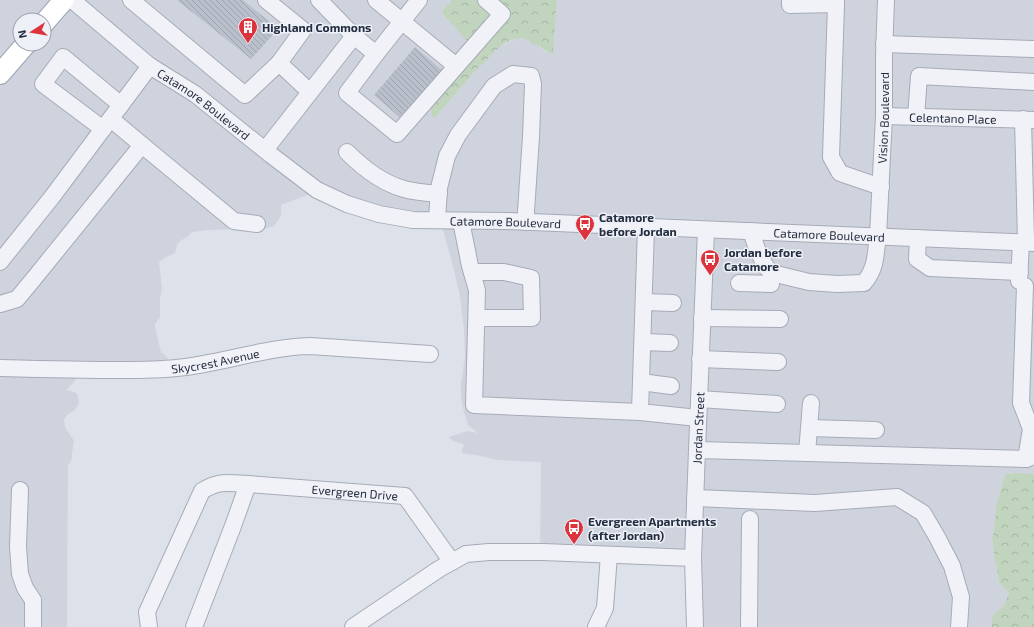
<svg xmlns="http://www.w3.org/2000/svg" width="1034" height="627" font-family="'Exo 2',sans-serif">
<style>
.built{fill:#cfd3de;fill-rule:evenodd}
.forest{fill:url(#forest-crowns)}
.building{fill:url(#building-back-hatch)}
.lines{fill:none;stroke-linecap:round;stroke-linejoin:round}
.minor-casing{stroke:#a6abb7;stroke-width:18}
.major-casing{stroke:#9ba3b6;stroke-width:22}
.minor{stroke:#f0f2f7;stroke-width:16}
.major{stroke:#fff;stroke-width:20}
.labels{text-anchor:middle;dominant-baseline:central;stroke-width:3;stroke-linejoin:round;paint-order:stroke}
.poi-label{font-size:12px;font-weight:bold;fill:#252d41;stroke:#edf0f6;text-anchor:start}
.street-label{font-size:12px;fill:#252d41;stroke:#edf0f6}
</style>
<defs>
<pattern id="forest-crowns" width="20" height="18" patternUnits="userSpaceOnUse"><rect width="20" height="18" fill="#c1d4bd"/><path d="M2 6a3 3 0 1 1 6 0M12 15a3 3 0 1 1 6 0" fill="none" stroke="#a6b6a4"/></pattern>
<pattern id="building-back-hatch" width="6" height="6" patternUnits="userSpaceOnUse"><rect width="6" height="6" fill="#babfcc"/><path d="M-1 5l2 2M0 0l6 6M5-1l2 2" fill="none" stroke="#a0a4b0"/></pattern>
</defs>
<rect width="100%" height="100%" fill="#dde1e9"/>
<path class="built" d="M 0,0 L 451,0 L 451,3 L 444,8 L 442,12 L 445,17 L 470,44 L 444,92 L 435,118 L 475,71 L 496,50 L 511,41 L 518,38 L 528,40 L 533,44 L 537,45 L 546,52 L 553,54 L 557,0 L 1034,0 L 1034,474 L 1015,473 L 1005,474 L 996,507 L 993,536 L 992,538 L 999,583 L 1009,593 L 1004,605 L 992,616 L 992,627 L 694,627 L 691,558 L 540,553 L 541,462 L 498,460 L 476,455 L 462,453 L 462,449 L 464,446 L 463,444 L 453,441 L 449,437 L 468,431 L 478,433 L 468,425 L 464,412 L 461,397 L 461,384 L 465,357 L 464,331 L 460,296 L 452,262 L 441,222 L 312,193 L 281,205 L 281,216 L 274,226 L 256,231 L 243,231 L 237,229 L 208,230 L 192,232 L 187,237 L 180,241 L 177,245 L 175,253 L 164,258 L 159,262 L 162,289 L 160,299 L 160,317 L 155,324 L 155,327 L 161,352 L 165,355 L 168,359 L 157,366 L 81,371 L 74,382 L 66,390 L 77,393 L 79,403 L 75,410 L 67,415 L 64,420 L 65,427 L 74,441 L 72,453 L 72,459 L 68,466 L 67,627 L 0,627 ZM 20,20 L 44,20 L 44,44 L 20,44 Z"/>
<path class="forest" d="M 451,0 L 557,0 L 553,54 C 545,52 543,48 537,45 C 536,45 534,45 533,45 C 530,43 529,40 526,39 C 505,34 489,60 475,71 L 435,118 L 432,116 L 431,108 L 444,93 L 470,44 L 445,17 L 442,12 L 444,8 L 451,3 Z
M 1015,473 L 1034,474 L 1034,627 L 992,627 L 992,616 L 1004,605 L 1009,593 L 999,583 L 996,563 L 995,562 L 992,538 L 993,536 L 996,507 L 1005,474 Z"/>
<path class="building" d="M 177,0 L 243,0 L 278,29 L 251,59 Z
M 415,47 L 443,71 L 403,120 L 374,95 Z"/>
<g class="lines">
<defs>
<g id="minor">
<path id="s1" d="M 72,0 L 150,66 L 195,94 L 271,155 L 317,190 L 347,204 L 379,214 L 413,220 L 506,221 L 1034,243"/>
<path d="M 131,0 L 245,95 L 279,63 L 303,30 L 266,0"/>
<path d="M 319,0 L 354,36 L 376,54 L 347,93 L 397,134 L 502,14 L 486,0"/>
<path d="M 376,0 L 456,66"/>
<path d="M 790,0 L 790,5 L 836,4 L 836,0"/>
<path d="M 836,4 L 831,157 L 840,173 L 881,187"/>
<path d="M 884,44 L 1034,49"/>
<path d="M 376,54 L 419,0"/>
<path d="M 279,63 L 310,92"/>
<path id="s2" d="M 884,116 L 1034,120"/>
<path d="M 916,117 L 919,76 L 1034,82"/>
<path d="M 1023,119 L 1026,242"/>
<path d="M 103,129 L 43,84 L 63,57 L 121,105"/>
<path d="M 142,145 L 234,221 L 257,224"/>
<path d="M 265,150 L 354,36"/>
<path d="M 347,152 C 363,168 382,183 404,189 C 415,192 428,193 439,194"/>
<path d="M 437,220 L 439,188 L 447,156 L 458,135 L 494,86 L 513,74 L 531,76 L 533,84 L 531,137 L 526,211 L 526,222"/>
<path d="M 461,221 L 470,266 L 477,290 L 474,405 L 640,412"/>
<path d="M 646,227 L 640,412 L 698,418"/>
<path id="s3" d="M 751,231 L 757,249 L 766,267 L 772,273 L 809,282 L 837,284 L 864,283 C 877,267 875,255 878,236 L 884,116 L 884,56 L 886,0"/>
<path d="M 918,238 L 917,259 L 930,268 L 1020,272"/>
<path d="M 0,262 L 52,197 L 150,66"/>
<path d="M 472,272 L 504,272 L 531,278 L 532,318 L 477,318"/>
<path d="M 1019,281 L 1021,242"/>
<path d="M 739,283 L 771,284 L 772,273"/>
<path d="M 1025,286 L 1021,403 L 1031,429 L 1026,459"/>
<path d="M 644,302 L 673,303"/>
<path d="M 0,304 L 17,299 L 36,276 L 142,145 L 111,119"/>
<path d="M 702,318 L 780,319"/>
<path d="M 643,342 L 670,343"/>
<path d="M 700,359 L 778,362"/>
<path id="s4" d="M 0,368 C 40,369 81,370 121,370 C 140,370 158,370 176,368 C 221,364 265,347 310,346 L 430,354"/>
<path d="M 641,382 L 671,386"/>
<path d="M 699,399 L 777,404"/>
<path d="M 809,428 L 876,430"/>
<path d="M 697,450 L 1026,459 L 1034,456"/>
<path d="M 807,453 L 811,403"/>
<path d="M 20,490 L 18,547 L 20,574 L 25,588 L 33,600 L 33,627"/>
<path d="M 695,498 L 815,503 L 897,497 L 923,513 L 937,537 L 952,566 L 961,597 L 959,627"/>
<path id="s5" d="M 149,627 L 147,612 L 202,491 C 219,480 229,483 248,484 L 405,496 L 452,562"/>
<path d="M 194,627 L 233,526 L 248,484"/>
<path d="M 353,627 L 439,569 L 466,554 L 489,552 L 543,552 L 693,558"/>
<path d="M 596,627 L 605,608 L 609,555"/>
<path id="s6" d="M 695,627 L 693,558 L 697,450 L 706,230"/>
<path d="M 749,627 L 750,519"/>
</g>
<path id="major" d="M 44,23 L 64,0
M 0,74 L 26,44"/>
</defs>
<use href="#minor" class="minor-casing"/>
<use href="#major" class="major-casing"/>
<use href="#minor" class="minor"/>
<use href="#major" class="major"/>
</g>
<defs>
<symbol id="building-pin" viewBox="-11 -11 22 30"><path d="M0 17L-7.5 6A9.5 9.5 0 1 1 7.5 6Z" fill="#dd333d" stroke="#edf0f6"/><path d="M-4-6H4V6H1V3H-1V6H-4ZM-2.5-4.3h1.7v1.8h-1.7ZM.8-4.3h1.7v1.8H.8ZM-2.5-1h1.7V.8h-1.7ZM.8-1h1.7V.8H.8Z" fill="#fff"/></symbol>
<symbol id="bus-pin" viewBox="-11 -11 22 30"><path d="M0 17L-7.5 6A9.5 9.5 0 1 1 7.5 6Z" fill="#dd333d" stroke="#edf0f6"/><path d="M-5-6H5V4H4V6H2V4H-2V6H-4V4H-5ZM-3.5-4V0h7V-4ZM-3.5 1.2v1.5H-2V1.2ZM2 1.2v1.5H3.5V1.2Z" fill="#fff"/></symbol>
</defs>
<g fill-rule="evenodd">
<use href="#building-pin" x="237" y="16" width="22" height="30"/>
<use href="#bus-pin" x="574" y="213" width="22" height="30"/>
<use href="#bus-pin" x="699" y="248" width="22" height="30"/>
<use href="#bus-pin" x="563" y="517" width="22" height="30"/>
</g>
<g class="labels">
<g class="poi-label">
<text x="262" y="27">Highland Commons</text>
<text x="599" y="217">Catamore<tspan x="599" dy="14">before Jordan</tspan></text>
<text x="724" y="252">Jordan before<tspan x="724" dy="14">Catamore</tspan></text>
<text x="588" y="521">Evergreen Apartments<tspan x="588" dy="14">(after Jordan)</tspan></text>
</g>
<g class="street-label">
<text stroke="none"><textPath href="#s1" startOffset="168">Catamore Boulevard</textPath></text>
<text stroke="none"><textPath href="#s3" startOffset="309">Vision Boulevard</textPath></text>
<text stroke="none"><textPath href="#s2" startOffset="69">Celentano Place</textPath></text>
<text stroke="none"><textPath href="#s1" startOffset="504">Catamore Boulevard</textPath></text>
<text stroke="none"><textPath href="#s1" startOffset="828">Catamore Boulevard</textPath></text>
<text stroke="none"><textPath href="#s4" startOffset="216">Skycrest Avenue</textPath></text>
<text stroke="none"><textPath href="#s6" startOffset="199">Jordan Street</textPath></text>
<text stroke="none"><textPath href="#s5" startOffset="303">Evergreen Drive</textPath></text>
</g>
</g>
<g transform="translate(32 32) rotate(258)"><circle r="19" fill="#edf0f6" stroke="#9da2ae"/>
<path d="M0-3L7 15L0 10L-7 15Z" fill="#dd333d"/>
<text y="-6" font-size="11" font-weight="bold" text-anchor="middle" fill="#252d41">N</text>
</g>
</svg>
